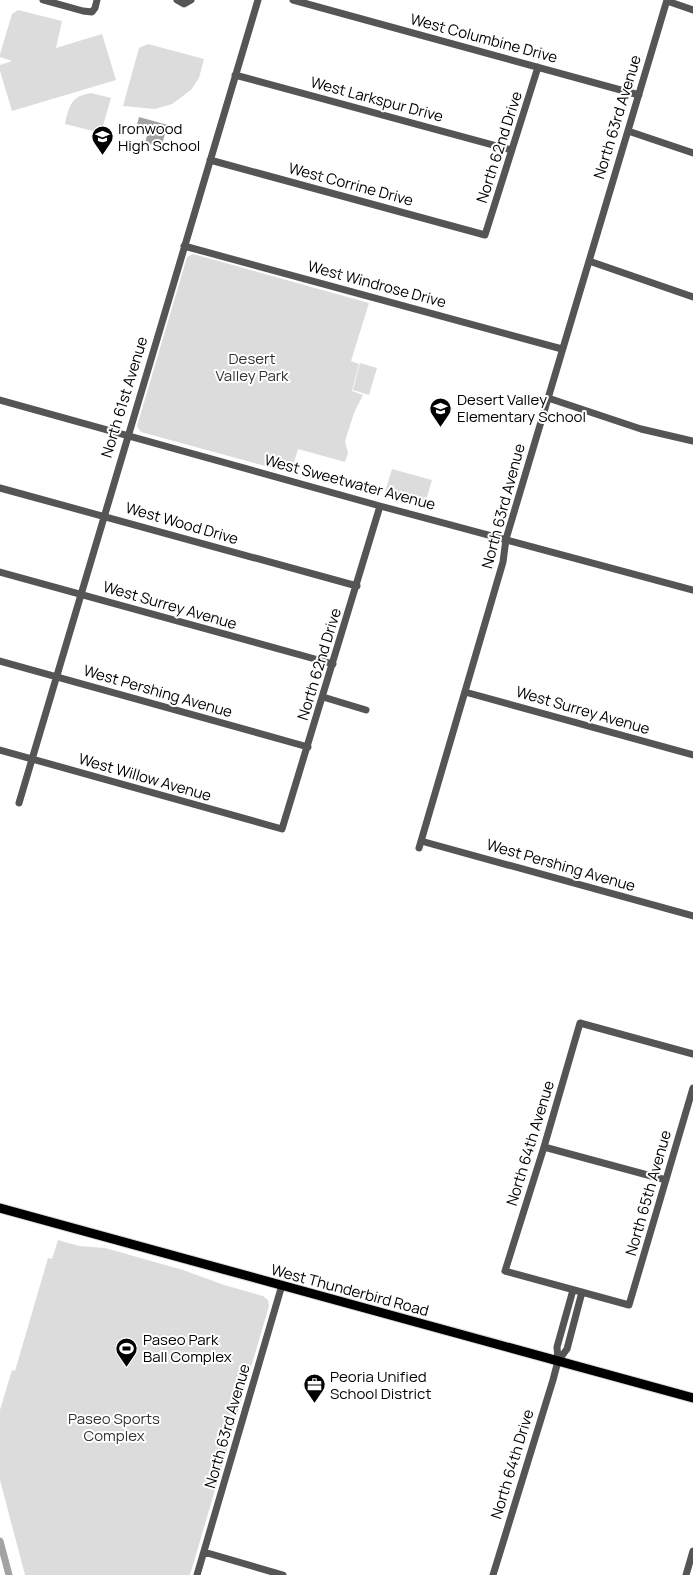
<svg xmlns="http://www.w3.org/2000/svg" width="693" height="1575" font-family="Manrope,sans-serif">
<style>
.green{fill:#dcdcdc}
.water{fill:#a3a3a3}
.lines{fill:none;stroke-linecap:round;stroke-linejoin:round}
.canal{stroke:#a3a3a3;stroke-width:7}
.major-casing{stroke:#dbdbdb;stroke-width:11}
.minor{stroke:#555;stroke-width:7}
.major{stroke:#000;stroke-width:9}
.labels{text-anchor:middle;dominant-baseline:central;stroke-width:4;stroke-linejoin:round;paint-order:stroke}
.street-label{font-size:15px;fill:#000;stroke:#fff}
.poi-label{font-size:15px;fill:#000;stroke:#fff;text-anchor:start}
.park-label{font-size:15px;fill:#333;stroke:#fff}
</style>
<rect width="100%" height="100%" fill="#fff"/>
<path class="green" d="M 18,10 L 62,21 L 56,48 L 102,34 L 116,80 L 12,111 L 0,71 L 0,65 L 12,61 L 0,57 L 0,54 L 12,14 Z
M 148,44 L 204,59 L 199,78 L 191,90 L 172,104 L 155,109 L 123,106 L 139,48 Z
M 91,93 L 111,98 L 102,129 L 97,132 L 65,124 C 69,106 71,96 91,93 Z
M 193,254 L 369,303 L 351,361 L 359,364 L 352,391 L 363,395 L 354,413 L 345,441 L 348,453 L 345,462 L 298,449 L 291,473 L 141,432 L 137,426 L 187,257 Z
M 360,363 L 377,368 L 369,395 L 353,390 Z
M 392,469 L 432,480 L 425,504 L 385,492 Z
M 58,1240 L 79,1246 L 105,1248 L 183,1270 L 224,1285 L 263,1296 L 268,1300 L 269,1306 L 190,1575 L 25,1575 L 0,1480 L 0,1410 L 12,1370 L 15,1371 L 48,1258 L 52,1259 Z"/>
<path class="water" d="M 139,117 L 168,125 L 161,147 L 145,143 L 149,128 L 137,125 Z"/>
<g class="lines">
<path class="canal" d="M 0,1541 L 9,1575"/>
<defs>
<path id="major" d="M 0,1208 L 693,1398"/>
</defs>
<use href="#major" class="major-casing"/>
<path class="minor" d="M 43,0 L 83,11 L 92,12 L 95,8 L 97,0
M 177,0 L 184,4 L 191,0
M 293,0 L 639,95
M 667,1 L 693,10
M 235,75 L 511,150
M 628,131 L 693,153
M 210,160 L 485,235 L 538,67
M 184,246 L 562,349
M 589,261 L 693,297
M 548,398 L 641,429 L 693,441
M 0,400 L 380,506 L 693,590
M 0,488 L 357,586
M 0,572 L 333,664
M 0,661 L 308,747
M 465,692 L 693,755
M 323,697 L 366,710
M 0,750 L 282,829 L 380,506
M 19,803 L 258,0
M 421,841 L 693,916
M 419,848 L 503,562 L 506,539 L 667,0
M 693,1054 L 580,1023 L 544,1147 L 505,1271 L 629,1305 L 693,1088
M 544,1147 L 666,1180
M 558,1361 L 567,1349 L 582,1292
M 204,1552 L 283,1575
M 197,1575 L 282,1285
M 493,1575 L 553,1380 L 558,1361 L 557,1347 L 573,1290
M 686,1575 L 693,1551"/>
<use href="#major" class="major"/>
</g>
<defs>
<symbol id="school-pin" viewBox="-11 -11 22 30"><path d="M0 17L-7.5 6A9.5 9.5 0 1 1 7.5 6Z" fill="#000" stroke="#fff"/><path d="M0-5L7-2L0 1L-7-2ZM-4 1L0 2.5L4 1V4Q0 6-4 4Z" fill="#fff"/></symbol>
<symbol id="stadium-pin" viewBox="-11 -11 22 30"><path d="M0 17L-7.5 6A9.5 9.5 0 1 1 7.5 6Z" fill="#000" stroke="#fff"/><path d="M0-5a6.5 5 0 1 0 0 10a6.5 5 0 1 0 0-10ZM-3.5-1.8h7v3.6h-7Z" fill="#fff"/></symbol>
<symbol id="office-pin" viewBox="-11 -11 22 30"><path d="M0 17L-7.5 6A9.5 9.5 0 1 1 7.5 6Z" fill="#000" stroke="#fff"/><path d="M-6-3h4V-5.5h4V-3h4V5H-6ZM-1-4.5V-3h2v-1.5ZM-6 0V1H6V0Z" fill="#fff"/></symbol>
</defs>
<g fill-rule="evenodd">
<use href="#school-pin" x="90" y="124" width="25" height="34"/>
<use href="#school-pin" x="428" y="396" width="25" height="34"/>
<use href="#stadium-pin" x="114" y="1336" width="25" height="34"/>
<use href="#office-pin" x="302" y="1372" width="25" height="34"/>
</g>
<g class="labels">
<g class="street-label">
<text transform="translate(484 38) rotate(15)">West Columbine Drive</text>
<text transform="translate(377 99) rotate(15)">West Larkspur Drive</text>
<text transform="translate(617 117) rotate(-73)">North 63rd Avenue</text>
<text transform="translate(499 147) rotate(-72)">North 62nd Drive</text>
<text transform="translate(351 184) rotate(15)">West Corrine Drive</text>
<text transform="translate(377 284) rotate(15)">West Windrose Drive</text>
<text transform="translate(124 397) rotate(-73)">North 61st Avenue</text>
<text transform="translate(350 482) rotate(15)">West Sweetwater Avenue</text>
<text transform="translate(503 506) rotate(-75)">North 63rd Avenue</text>
<text transform="translate(182 523) rotate(16)">West Wood Drive</text>
<text transform="translate(170 605) rotate(16)">West Surrey Avenue</text>
<text transform="translate(319 664) rotate(-73)">North 62nd Drive</text>
<text transform="translate(158 691) rotate(16)">West Pershing Avenue</text>
<text transform="translate(583 710) rotate(16)">West Surrey Avenue</text>
<text transform="translate(145 777) rotate(16)">West Willow Avenue</text>
<text transform="translate(561 865) rotate(16)">West Pershing Avenue</text>
<text transform="translate(530 1143) rotate(-73)">North 64th Avenue</text>
<text transform="translate(648 1193) rotate(-74)">North 65th Avenue</text>
<text transform="translate(350 1290) rotate(15)">West Thunderbird Road</text>
<text transform="translate(227 1426) rotate(-74)">North 63rd Avenue</text>
<text transform="translate(512 1464) rotate(-73)">North 64th Drive</text>
</g>
<g class="poi-label">
<text x="118" y="128">Ironwood<tspan x="118" dy="17">High School</tspan></text>
<text x="457" y="399">Desert Valley<tspan x="457" dy="17">Elementary School</tspan></text>
<text x="143" y="1339">Paseo Park<tspan x="143" dy="17">Ball Complex</tspan></text>
<text x="330" y="1376">Peoria Unified<tspan x="330" dy="17">School District</tspan></text>
</g>
<g class="park-label">
<text x="252" y="358">Desert<tspan x="252" dy="17">Valley Park</tspan></text>
<text x="114" y="1418">Paseo Sports<tspan x="114" dy="17">Complex</tspan></text>
</g>
</g>
</svg>
